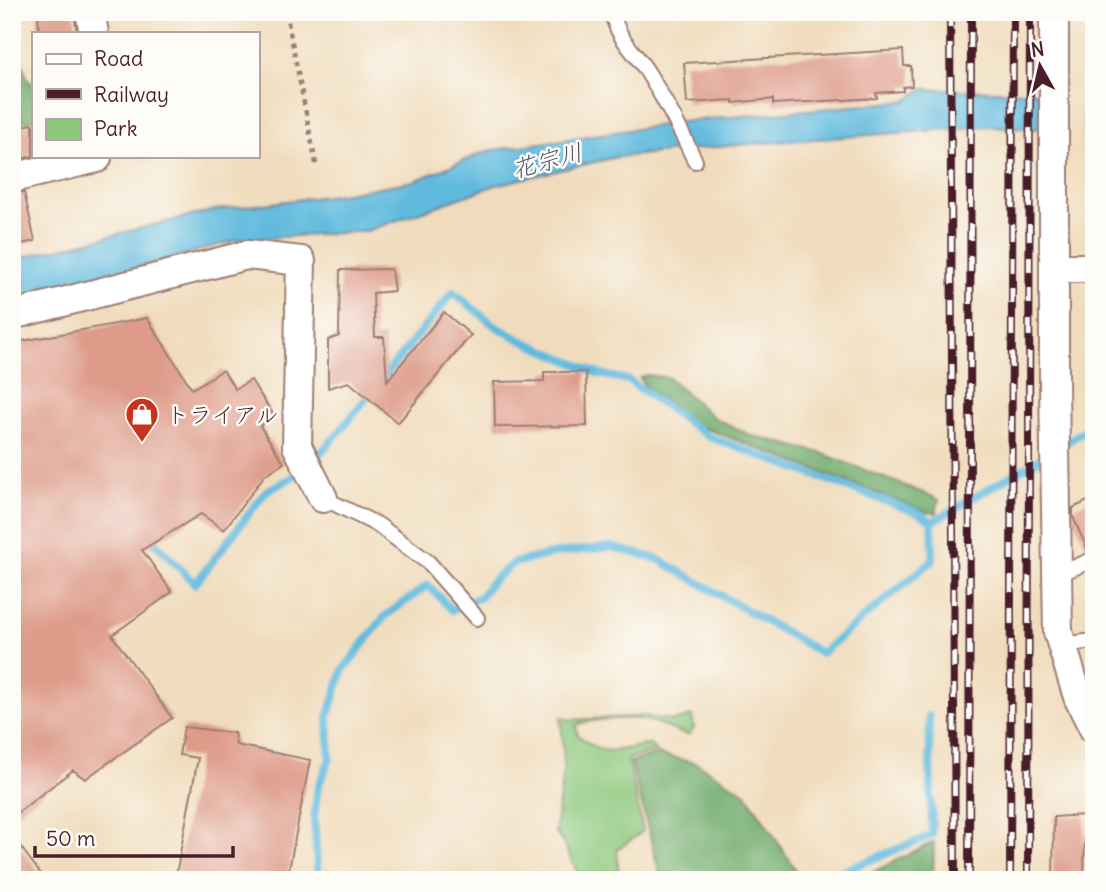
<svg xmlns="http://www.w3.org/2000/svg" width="1106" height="892" font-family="Delius,'Klee One',sans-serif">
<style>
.green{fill:#8cc87d;stroke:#6b7454;stroke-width:2}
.forest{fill:#71ac6c;stroke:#5e664c;stroke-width:2}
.water{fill:#61bade;stroke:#566c84;stroke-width:2}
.pier{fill:#f0dcbc}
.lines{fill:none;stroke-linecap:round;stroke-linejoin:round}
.stream{stroke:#61bade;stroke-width:8}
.building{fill:#de9b89}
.lane-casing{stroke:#9d7e74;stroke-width:18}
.street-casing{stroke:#9d7e74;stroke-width:32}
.path{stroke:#9d7e74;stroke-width:4.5;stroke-dasharray:5 5;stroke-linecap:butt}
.lane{stroke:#fff;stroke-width:14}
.street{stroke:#fff;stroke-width:28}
.rail-casing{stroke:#4a1f2b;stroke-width:8}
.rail{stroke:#fdfcf7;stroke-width:5;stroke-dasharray:16;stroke-linecap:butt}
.labels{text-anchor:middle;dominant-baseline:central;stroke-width:5;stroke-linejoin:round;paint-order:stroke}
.poi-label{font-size:23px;fill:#4a1f2b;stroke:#fdfcf7;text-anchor:start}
.water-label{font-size:24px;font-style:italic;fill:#52556a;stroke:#fdfcf7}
</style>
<rect width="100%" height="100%" fill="#fdfcf7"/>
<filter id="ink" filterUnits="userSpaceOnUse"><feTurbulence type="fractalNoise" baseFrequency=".0143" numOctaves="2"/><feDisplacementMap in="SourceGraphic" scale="14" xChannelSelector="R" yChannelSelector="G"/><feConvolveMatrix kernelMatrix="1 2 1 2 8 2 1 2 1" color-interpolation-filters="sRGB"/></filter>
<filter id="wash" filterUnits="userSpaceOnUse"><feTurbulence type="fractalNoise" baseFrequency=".00686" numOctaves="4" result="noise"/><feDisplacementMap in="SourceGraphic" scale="28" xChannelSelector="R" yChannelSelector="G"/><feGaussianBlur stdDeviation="1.57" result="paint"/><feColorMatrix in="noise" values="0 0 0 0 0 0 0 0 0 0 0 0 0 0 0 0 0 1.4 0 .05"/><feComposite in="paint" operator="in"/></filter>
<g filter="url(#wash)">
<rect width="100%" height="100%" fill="#f0dcbc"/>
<path class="green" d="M 646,716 L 673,721 L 692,716 L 694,728 L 689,735 C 675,733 666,725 653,722 C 635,717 594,718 576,725 L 578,735 C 609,762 615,747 650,745 L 656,751 L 628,759 L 643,831 L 617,850 L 619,880 L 581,880 L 565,846 L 555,832 L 564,766 L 561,717 L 570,720 Z"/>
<path class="forest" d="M 12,48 L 21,60 L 29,82 L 33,83 L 33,121 L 23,122 L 19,108 L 12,109 Z
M 647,375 L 669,378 L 714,418 L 750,435 L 821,453 L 931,496 L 939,500 L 936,513 L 927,512 L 699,426 L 645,386 L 640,378 Z
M 657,754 L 696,763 L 746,793 L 797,872 L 747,880 L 661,880 L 631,762 Z
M 934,842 L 933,880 L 857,880 Z"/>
<path class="water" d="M 923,89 L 1039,92 L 1094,103 L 1094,136 L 1061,130 L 990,126 L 748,144 L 617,157 L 499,184 L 367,231 L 237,240 L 12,302 L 12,260 L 215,210 L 335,195 L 414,181 L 487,151 L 689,121 L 906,101 Z"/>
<path class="pier" d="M 1043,89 L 1082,97 L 1083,137 L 1060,134 Z"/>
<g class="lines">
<path class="stream" d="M 380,381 L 453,292 L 495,326 L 519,339 L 599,374 L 628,380 L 709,437 L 921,514 L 932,522
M 1061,446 L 1094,424
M 932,522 L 1050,453
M 148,535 L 195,584 L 267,490 C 312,474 343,426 372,391
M 318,880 L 314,817 L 318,786 L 330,759 L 328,717 L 343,670 L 385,616 L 428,585 L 452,610 L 480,597 L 492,581 L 513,563 L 557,553 L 611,547 L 658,559 L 821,653 L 933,560 L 932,522
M 821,880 L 932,835 L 929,716"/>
</g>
<g id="blocks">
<path class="building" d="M 38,12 L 74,12 L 77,33 L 39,33 Z
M 903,50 L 904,66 L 911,66 L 912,86 L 903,87 L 903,91 L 876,93 L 877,98 L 773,104 L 773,99 L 733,103 L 733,100 L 687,103 L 684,63 Z
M 33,124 L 33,156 L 12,161 L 12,128 Z
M 24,192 L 35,241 L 12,246 L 12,194 Z
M 391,269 L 394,291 L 373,293 L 375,337 L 384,337 L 387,381 L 444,312 L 471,335 L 398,423 L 349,382 L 328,388 L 328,340 L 339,336 L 340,270 Z
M 147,318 L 192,389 L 223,370 L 235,389 L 251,380 L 274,416 L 260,426 L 284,463 L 265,475 L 224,530 L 201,514 L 142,550 L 172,592 L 112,635 L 172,718 L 85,779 L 73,770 L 12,817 L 12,343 Z
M 544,372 L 586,372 L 587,426 L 495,427 L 494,382 L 544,381 Z
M 1094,498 L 1094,550 L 1088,551 L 1073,517 L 1073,508 Z
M 184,727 L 234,733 L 236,745 L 310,760 L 287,880 L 175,880 L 198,758 L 179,755 Z
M 1085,815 L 1084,880 L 1053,880 L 1054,817 Z
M 12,835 L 45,880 L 12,880 Z"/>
</g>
</g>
<g filter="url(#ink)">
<use href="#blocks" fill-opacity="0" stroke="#9d7e74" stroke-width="2"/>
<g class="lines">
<defs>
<path id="lane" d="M 612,12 C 618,40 634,50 648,73 C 666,102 681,130 695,161
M 323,498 L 378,525 L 428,562 L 477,618
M 1057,575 L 1094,559
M 1061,645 L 1094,641"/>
<path id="street" d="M 90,12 L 94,33
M 1054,12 L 1054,386 L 1058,632 L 1078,697 L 1094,729
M 12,178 L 97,158 L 97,156
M 1054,268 L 1094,268
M 12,315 L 247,255 L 301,261 L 297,446 L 323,498"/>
</defs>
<use href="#lane" class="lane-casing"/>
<use href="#street" class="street-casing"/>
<path class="path" d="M 286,12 L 317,169"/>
<use href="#lane" class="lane"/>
<use href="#street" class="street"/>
<defs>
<path id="rail" d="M 950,12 L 955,880
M 969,880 L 971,12
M 1010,880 L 1013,12
M 1028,880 L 1030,12"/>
</defs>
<use href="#rail" class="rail-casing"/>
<use href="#rail" class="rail"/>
</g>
</g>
<defs>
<symbol id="shop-pin" viewBox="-11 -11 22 30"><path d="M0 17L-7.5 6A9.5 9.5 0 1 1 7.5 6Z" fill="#c8321e" stroke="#fdfcf7"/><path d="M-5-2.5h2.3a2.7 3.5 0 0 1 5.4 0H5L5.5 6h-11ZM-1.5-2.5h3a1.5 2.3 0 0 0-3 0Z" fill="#fff"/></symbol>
</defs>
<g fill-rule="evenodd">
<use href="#shop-pin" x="123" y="395" width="38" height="52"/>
</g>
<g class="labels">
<g class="poi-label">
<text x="166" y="414">トライアル</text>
</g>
<g class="water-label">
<text transform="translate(547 160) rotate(-15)">花宗川</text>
</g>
</g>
<rect width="1106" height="892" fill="none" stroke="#fdfcf7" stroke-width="42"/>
<rect x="32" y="32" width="228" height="126" fill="#fdfcf7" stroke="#b5a4a5" stroke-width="2"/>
<rect x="46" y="54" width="35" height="10" fill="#ffffff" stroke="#b5a4a5" stroke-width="2"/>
<text x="94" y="66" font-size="21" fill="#4a1f2b">Road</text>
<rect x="46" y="89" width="35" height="10" fill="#4a1f2b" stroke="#b5a4a5" stroke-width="2"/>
<text x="94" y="102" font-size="21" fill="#4a1f2b">Railway</text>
<rect x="46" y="119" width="35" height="21" fill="#8cc87d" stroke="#b5a4a5" stroke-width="2"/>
<text x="94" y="136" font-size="21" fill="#4a1f2b">Park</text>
<g transform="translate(1040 66) rotate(352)" stroke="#fdfcf7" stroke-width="5" paint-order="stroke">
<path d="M0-5L12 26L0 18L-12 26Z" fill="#4a1f2b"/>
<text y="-10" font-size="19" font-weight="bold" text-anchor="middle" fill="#4a1f2b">N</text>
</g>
<path d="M35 846v10h198v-10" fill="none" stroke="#4a1f2b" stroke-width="3.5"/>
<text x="46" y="846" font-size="21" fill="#4a1f2b" stroke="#fdfcf7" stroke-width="5" paint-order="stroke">50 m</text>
</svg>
